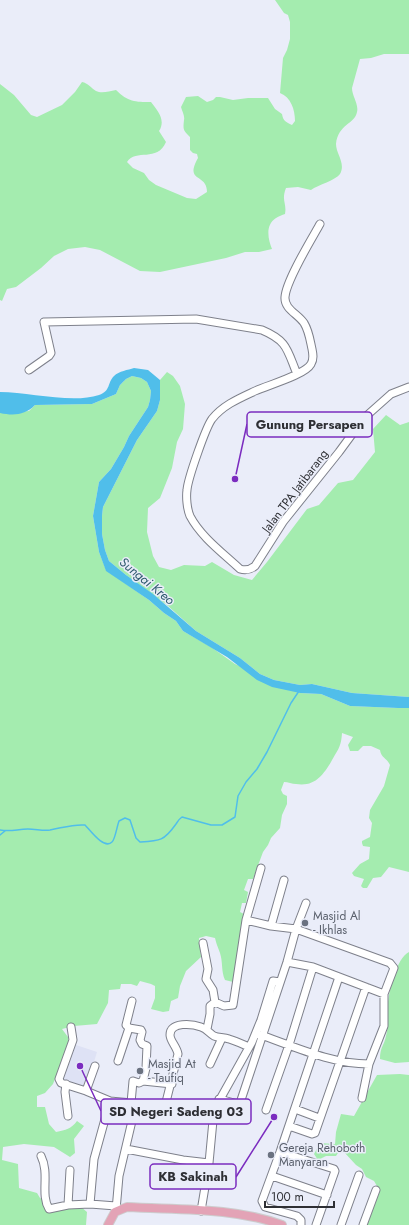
<svg xmlns="http://www.w3.org/2000/svg" width="409" height="1225" font-family="Jost,sans-serif">
<style>
.built{fill:#dee2f5}
.green{fill:#a4ecaf}
.water{fill:#50beea}
.lines{fill:none;stroke-linecap:round;stroke-linejoin:round}
.stream{stroke:#50beea;stroke-width:1.5}
.minor-casing{stroke:#7e808b;stroke-width:9}
.major-casing{stroke:#cdcdce;stroke-width:10}
.minor{stroke:#fff;stroke-width:7}
.major{stroke:#e3a3b6;stroke-width:8}
.worship-dot{fill:#6b7280;stroke:#eaedf9;stroke-width:1.5}
.labels{text-anchor:middle;dominant-baseline:central;stroke-width:3;stroke-linejoin:round;paint-order:stroke}
.street-label{font-size:12px;fill:#2e2f34;stroke:#eaedf9}
.worship-label{font-size:12px;fill:#5b616d;stroke:#eaedf9;text-anchor:start}
.water-label{font-size:13px;font-style:italic;fill:#2e5b6e;stroke:#eaedf9}
.leader{fill:none;stroke:#7b2cbf;stroke-width:1.5}
.callout-dot{fill:#7b2cbf;stroke:#eaedf9;stroke-width:1.5}
.callout{fill:#eaedf9;stroke:#7b2cbf;stroke-width:1.5}
.callout-label{font-size:13px;text-anchor:middle;font-weight:bold;fill:#2e2f34}
</style>
<rect width="100%" height="100%" fill="#eaedf9"/>
<path class="built" d="M 73,1044 L 97,1052 L 86,1088 L 62,1080 Z"/>
<path class="green" d="M 275,0 L 409,0 L 409,54 L 384,54 L 371,58 L 360,59 L 352,88 C 352,96 359,104 357,112 C 355,124 338,124 336,144 C 336,154 346,163 340,174 C 336,180 318,185 311,190 L 298,187 L 286,188 C 281,201 287,203 285,214 C 282,215 279,216 276,218 C 265,225 268,239 272,249 L 259,252 L 245,252 L 226,258 L 160,272 L 140,271 L 100,250 L 85,247 L 68,249 L 54,256 L 41,268 L 16,287 L 7,289 L 2,301 L 0,300 L 0,84 L 14,95 L 31,115 L 37,117 L 62,105 L 75,92 L 82,82 C 88,83 91,88 96,91 C 102,94 109,91 116,90 C 128,102 135,102 151,102 C 158,111 166,120 159,131 L 166,142 C 157,163 136,148 127,162 L 133,168 L 144,173 L 149,180 L 156,185 L 187,198 L 196,199 L 207,192 C 207,173 184,183 198,158 L 197,154 L 193,153 L 190,150 L 190,137 C 183,130 183,130 184,120 C 185,116 182,111 181,107 L 186,97 L 198,96 L 207,102 L 213,100 L 216,97 L 220,97 L 233,100 L 248,98 L 268,98 L 275,109 L 282,114 C 283,121 286,122 292,125 L 295,121 C 295,110 291,97 280,93 L 283,58 L 287,50 L 290,39 L 290,22 L 288,15 L 284,13 Z
M 167,372 L 173,376 L 180,386 L 185,404 L 183,429 L 177,442 L 172,468 L 160,498 L 148,508 L 147,532 L 153,556 L 159,567 L 171,570 L 184,565 L 205,566 L 212,562 L 234,575 L 252,580 L 267,562 L 307,509 L 319,505 L 338,483 L 353,480 L 375,452 L 373,429 L 386,415 L 400,425 L 409,422 L 409,697 L 352,693 L 312,684 L 300,685 L 274,680 L 260,674 L 240,658 L 196,631 L 168,606 L 126,575 L 109,561 L 105,550 L 102,534 L 102,516 L 103,507 L 137,440 L 157,411 L 160,400 L 160,380 Z
M 132,376 L 141,378 L 147,382 L 151,391 L 150,400 L 148,407 L 129,436 L 124,447 L 111,469 L 99,482 L 93,516 L 99,552 L 106,570 L 149,600 L 164,613 L 176,621 L 183,631 L 211,647 L 235,664 L 300,693 L 321,694 L 350,706 L 398,708 L 409,708 L 409,872 L 389,867 L 381,877 L 373,878 L 367,888 L 363,888 L 361,886 L 364,879 L 354,876 L 352,873 L 360,864 L 369,859 L 370,847 L 363,846 L 362,843 L 362,841 L 370,837 L 372,823 L 369,818 L 370,810 L 384,786 L 390,765 C 387,758 381,758 380,750 L 371,746 L 363,746 L 358,751 L 350,751 L 348,745 L 353,737 L 342,733 C 341,748 338,749 331,762 C 323,775 315,787 296,784 C 292,784 288,782 284,782 L 281,790 L 283,794 L 287,796 L 287,804 L 282,815 L 280,828 L 271,838 L 268,845 L 263,852 L 253,879 L 248,879 L 244,890 L 248,892 L 246,903 L 242,903 L 240,912 L 244,914 L 233,982 L 225,980 C 221,971 223,962 220,953 C 218,947 217,946 215,938 L 206,936 L 199,938 L 201,957 L 186,971 L 180,986 L 178,998 L 171,1001 L 169,1011 L 163,1012 L 151,1009 L 155,998 L 155,986 L 151,984 L 140,981 L 137,986 L 131,984 L 121,984 L 120,989 L 109,990 L 108,1003 L 97,1024 L 74,1026 L 62,1029 L 68,1037 L 69,1043 L 53,1084 L 45,1093 L 37,1096 L 37,1107 L 45,1107 L 49,1124 L 56,1132 C 66,1130 71,1129 77,1121 L 84,1126 L 74,1139 L 75,1153 L 70,1157 L 54,1147 L 24,1144 L 3,1147 L 2,1160 L 18,1164 L 19,1188 L 37,1193 L 40,1198 L 52,1204 L 81,1207 L 87,1212 L 86,1225 L 0,1225 L 0,413 L 29,411 L 35,405 L 92,404 L 116,394 L 120,385 L 126,379 Z
M 409,952 L 409,1062 L 395,1063 L 380,1059 C 380,1047 384,1046 386,1036 C 389,1025 387,1013 388,1002 C 390,988 396,959 409,952 Z
M 400,1074 L 409,1075 L 409,1225 L 367,1225 L 380,1191 L 374,1181 L 366,1177 L 362,1169 L 356,1165 L 344,1152 L 338,1153 L 336,1156 L 326,1156 L 318,1160 L 314,1154 L 320,1143 L 335,1144 L 336,1132 L 341,1114 L 354,1116 L 377,1075 Z"/>
<path class="water" d="M 134,368 L 148,370 L 160,380 L 160,400 L 157,411 L 137,440 L 103,507 L 102,516 L 102,534 L 105,550 L 109,561 L 126,575 L 153,594 L 196,631 L 240,658 L 260,674 L 274,680 L 300,685 L 312,684 L 352,693 L 409,697 L 409,708 L 398,708 L 350,706 L 321,694 L 300,693 L 272,687 L 257,680 L 227,657 L 183,631 L 176,621 L 164,613 L 149,600 L 106,571 L 99,552 L 93,516 L 99,482 L 111,469 L 124,447 L 129,436 L 148,407 L 150,400 L 151,391 L 147,382 L 141,378 L 132,376 L 126,379 L 120,385 L 116,394 L 92,404 L 35,405 C 25,415 14,416 0,413 L 0,392 C 29,392 72,404 99,395 C 111,391 107,383 114,376 C 119,371 128,370 134,368 Z"/>
<g class="lines">
<path class="stream" d="M 0,830 C 12,832 17,829 28,829 C 36,829 43,831 50,830 C 62,828 72,824 85,825 C 90,830 104,850 112,842 C 115,840 117,826 119,821 L 125,818 L 130,820 L 136,838 L 140,842 C 160,841 164,841 176,824 C 178,821 179,819 182,817 L 211,825 L 222,825 L 235,817 L 238,796 L 246,782 L 257,769 L 267,752 L 291,703 L 299,691
M 0,835 L 5,831"/>
<defs>
<path id="minor" d="M 320,224 C 311,240 286,281 285,297 C 284,309 298,314 304,323 C 309,331 310,340 312,349 C 313,354 314,359 311,364 C 305,375 268,385 255,391 C 240,398 223,405 212,419 C 206,427 188,478 187,490 C 186,497 187,509 190,516 C 201,537 223,553 240,569 C 246,571 250,570 255,566 L 283,522 L 339,452 L 364,418 L 391,394 L 409,387
M 29,370 L 49,356 L 51,353 L 44,322 L 196,319 L 262,330 C 288,341 287,350 297,374
M 246,920 L 271,926 L 296,929 L 390,963 L 394,968 L 384,994 L 384,1026 L 369,1064 L 362,1098
M 271,926 L 284,880
M 203,943 L 208,969 L 206,979 L 213,990 L 215,1002
M 287,962 L 313,967 L 384,994
M 132,1001 L 126,1025 L 129,1028 L 141,1030 L 142,1032 L 140,1040 L 142,1044 L 147,1046 L 146,1068 L 143,1081
M 71,1027 L 73,1040 L 59,1079 L 61,1083 L 86,1091 L 110,1101 L 165,1106 L 213,1113
M 207,1029 L 210,1014 L 210,1006 L 215,1002 L 224,1006 L 233,1005 L 246,920 L 261,868
M 258,1034 C 293,1046 331,1064 369,1064
M 118,1061 L 129,1028
M 210,1064 L 222,1038
M 143,1081 L 172,1084
M 66,1084 L 65,1092 L 68,1116
M 86,1091 L 95,1066
M 219,1099 L 238,1104 L 240,1103 L 287,962 L 296,929 L 306,903
M 131,1103 L 133,1081 L 139,1083 L 143,1081
M 165,1106 L 178,1054 C 177,1047 170,1041 170,1035 C 170,1021 193,1024 201,1027 C 207,1029 209,1033 214,1036 C 218,1038 224,1037 229,1039 C 236,1041 242,1044 249,1047
M 295,1109 L 319,1118
M 266,1110 L 289,1045 L 313,967
M 289,1126 L 312,1134 L 315,1133 L 366,987
M 126,1149 L 183,1160 L 209,1163
M 280,1152 L 334,1169 L 335,1171 L 316,1225
M 41,1156 C 50,1174 40,1194 49,1209 L 68,1205 L 90,1204 L 116,1206
M 272,1176 L 327,1195
M 90,1204 L 94,1159 L 110,1101
M 68,1205 L 70,1170
M 116,1210 L 119,1176 L 136,1104
M 201,1211 L 209,1163 L 214,1110 L 252,1042 L 261,1020 L 273,981 L 280,982
M 301,1225 L 301,1220 L 297,1216 L 265,1207 L 262,1201 L 280,1152 L 339,977
M 341,1225 L 359,1175
M 363,1225 L 376,1190"/>
<path id="major" d="M 108,1225 L 115,1212 L 127,1207 C 178,1210 233,1207 282,1225"/>
</defs>
<use href="#minor" class="minor-casing"/>
<use href="#major" class="major-casing"/>
<use href="#minor" class="minor"/>
<use href="#major" class="major"/>
</g>
<g class="worship-dot">
<circle cx="305" cy="923" r="4"/>
<circle cx="140" cy="1071" r="4"/>
<circle cx="271" cy="1155" r="4"/>
</g>
<g class="labels">
<g class="street-label">
<text transform="translate(295 491) rotate(-53)">Jalan TPA Jatibarang</text>
</g>
<g class="worship-label">
<text x="313" y="916">Masjid Al<tspan x="313" dy="14">- Ikhlas</tspan></text>
<text x="148" y="1064">Masjid At<tspan x="148" dy="14">- Taufiq</tspan></text>
<text x="279" y="1148">Gereja Rehoboth<tspan x="279" dy="14">Manyaran</tspan></text>
</g>
<g class="water-label">
<text transform="translate(147 581) rotate(39)">Sungai Kreo</text>
</g>
</g>
<path class="leader" d="M235 479L247 424M80 1066L101 1111M274 1117L236 1177"/>
<g class="callout-dot">
<circle cx="235" cy="479" r="4"/>
<circle cx="80" cy="1066" r="4"/>
<circle cx="274" cy="1117" r="4"/>
</g>
<g class="callout">
<rect x="247" y="412" width="125" height="25" rx="4"/>
<rect x="101" y="1099" width="150" height="25" rx="4"/>
<rect x="150" y="1164" width="86" height="25" rx="4"/>
</g>
<g class="callout-label">
<text x="310" y="429">Gunung Persapen</text>
<text x="176" y="1116">SD Negeri Sadeng 03</text>
<text x="193" y="1181">KB Sakinah</text>
</g>
<path d="M265 1201v6h69v-6" fill="none" stroke="#2e2f34" stroke-width="2"/>
<text x="271" y="1201" font-size="12" fill="#2e2f34" stroke="#eaedf9" stroke-width="3" paint-order="stroke">100 m</text>
</svg>
